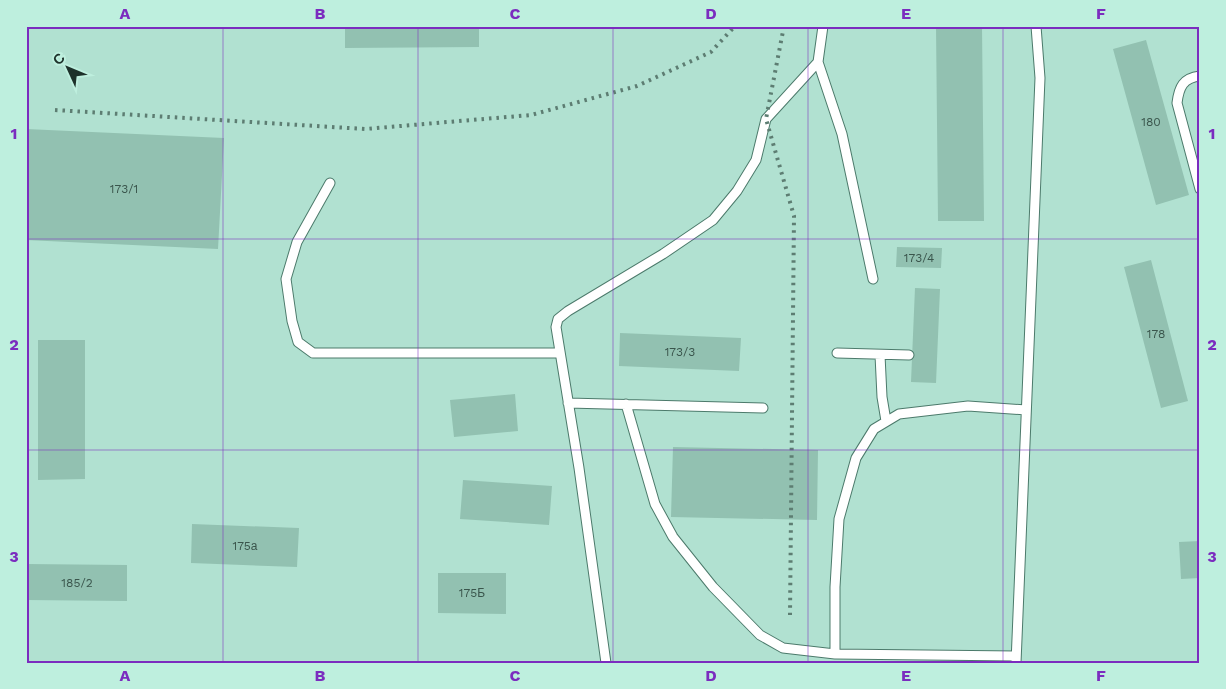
<svg xmlns="http://www.w3.org/2000/svg" width="1226" height="689" font-family="'Work Sans',sans-serif">
<style>
.building{fill:#92c1b1}
.lines{fill:none;stroke-linecap:round;stroke-linejoin:round}
.lane-casing{stroke:#4c7a6b;stroke-width:11}
.lane{stroke:#fff;stroke-width:9}
.rail{stroke:#5d7d72;stroke-width:4;stroke-dasharray:2.5 5;stroke-linecap:butt}
.grid{fill:none;stroke:#7b2cbf;stroke-width:1;stroke-opacity:0.55}
.labels{text-anchor:middle;dominant-baseline:central;stroke-width:5;stroke-linejoin:round;paint-order:stroke}
.number-label{font-size:12px;fill:#3a554c}
.neatline{fill:none;stroke:#7b2cbf;stroke-width:2}
.grid-label{font-size:16px;text-anchor:middle;font-weight:bold;fill:#7b2cbf}
</style>
<rect width="100%" height="100%" fill="#b1e1d1"/>
<path class="building" d="M 345,26 L 479,26 L 479,47 L 345,48 Z
M 936,26 L 982,26 L 984,221 L 938,221 Z
M 1146,40 L 1189,195 L 1156,205 L 1113,49 Z
M 26,129 L 224,138 L 218,249 L 26,240 Z
M 897,247 L 942,248 L 941,268 L 896,267 Z
M 1151,260 L 1188,401 L 1161,408 L 1124,267 Z
M 915,288 L 940,289 L 936,383 L 911,382 Z
M 620,333 L 741,338 L 739,371 L 619,366 Z
M 38,340 L 85,340 L 85,479 L 38,480 Z
M 515,394 L 518,431 L 454,437 L 450,400 Z
M 673,447 L 818,450 L 817,520 L 671,517 Z
M 463,480 L 552,486 L 549,525 L 460,519 Z
M 192,524 L 299,528 L 297,567 L 191,563 Z
M 1200,541 L 1200,578 L 1181,579 L 1179,542 Z
M 26,564 L 127,565 L 127,601 L 26,600 Z
M 438,573 L 506,573 L 506,614 L 438,613 Z"/>
<g class="lines">
<defs>
<path id="lane" d="M 818,62 L 842,134 L 873,279
M 1200,76 C 1183,78 1179,87 1177,103 L 1200,189
M 330,183 L 297,242 L 286,279 L 292,321 L 298,342 L 313,353 L 560,353
M 837,353 L 909,355
M 880,355 L 882,397 L 886,421
M 568,403 L 763,408
M 626,404 L 655,504 L 673,537 L 713,587 L 760,635 L 783,648 L 835,654 L 1016,656
M 835,654 L 835,587 L 839,519 L 856,458 L 874,429 L 899,414 L 968,406 L 1026,410
M 606,663 L 579,468 L 556,327 L 558,319 L 568,311 L 663,254 L 713,220 L 737,191 L 756,160 L 766,119 L 818,62 L 823,26
M 1016,663 L 1040,78 L 1036,26"/>
</defs>
<use href="#lane" class="lane-casing"/>
<use href="#lane" class="lane"/>
<path class="rail" d="M 784,26 L 766,119 L 794,216 L 790,615
M 55,110 L 365,129 L 531,115 L 637,86 L 711,52 L 735,26"/>
</g>
<path class="grid" d="M 223,26 L 223,663M 418,26 L 418,663M 613,26 L 613,663M 808,26 L 808,663M 1003,26 L 1003,663M 26,239 L 1200,239M 26,450 L 1200,450"/>
<g class="labels">
<g class="number-label">
<text x="1151" y="122">180</text>
<text x="124" y="189">173/1</text>
<text x="919" y="258">173/4</text>
<text x="1156" y="334">178</text>
<text x="680" y="352">173/3</text>
<text x="245" y="546">175а</text>
<text x="77" y="583">185/2</text>
<text x="472" y="593">175Б</text>
</g>
</g>
<rect width="1226" height="689" fill="none" stroke="#beefde" stroke-width="55"/>
<g transform="translate(68 68) rotate(314)" stroke="#beefde" stroke-width="4" paint-order="stroke">
<path d="M0-4L9 19L0 12L-9 19Z" fill="#1d312a"/>
<text y="-8" font-size="14" font-weight="bold" text-anchor="middle" fill="#1d312a">С</text>
</g>
<rect x="28" y="28" width="1170" height="634" class="neatline"/>
<g class="grid-label">
<text x="125" y="19">A</text>
<text x="320" y="19">B</text>
<text x="515" y="19">C</text>
<text x="711" y="19">D</text>
<text x="906" y="19">E</text>
<text x="1101" y="19">F</text>
<text x="14" y="139">1</text>
<text x="1212" y="139">1</text>
<text x="14" y="350">2</text>
<text x="1212" y="350">2</text>
<text x="14" y="562">3</text>
<text x="1212" y="562">3</text>
<text x="125" y="681">A</text>
<text x="320" y="681">B</text>
<text x="515" y="681">C</text>
<text x="711" y="681">D</text>
<text x="906" y="681">E</text>
<text x="1101" y="681">F</text>
</g>
</svg>
